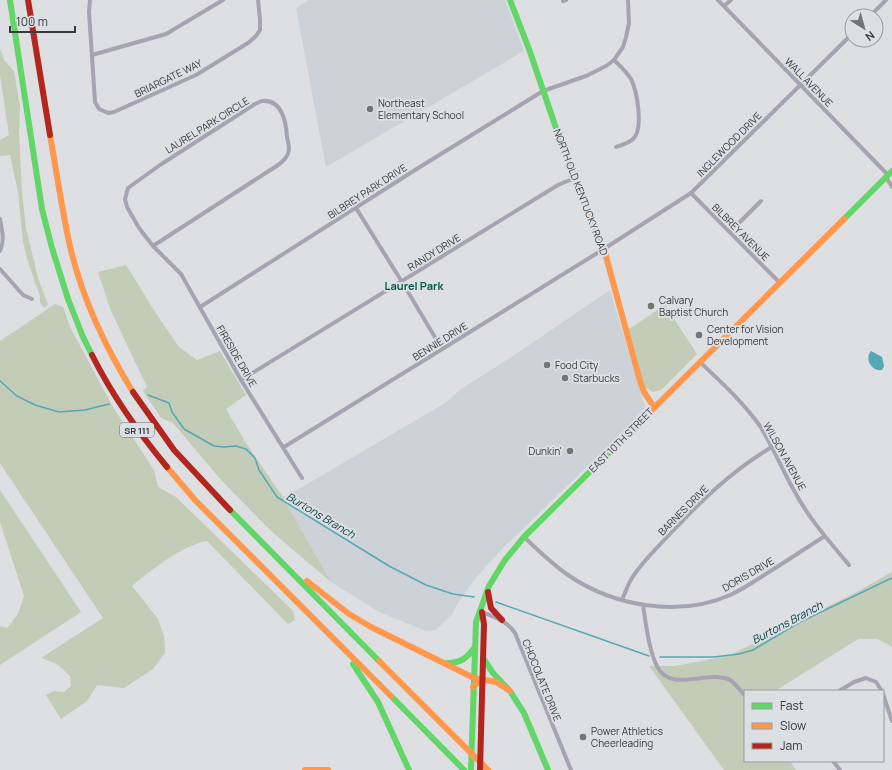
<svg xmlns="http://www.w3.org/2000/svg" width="892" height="770" font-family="Manrope,sans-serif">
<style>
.built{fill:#ccd2d8}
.green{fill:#c2ccb7}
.water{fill:#54a9b4}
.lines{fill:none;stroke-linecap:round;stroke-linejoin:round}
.stream{stroke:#54a9b4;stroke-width:1.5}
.street{stroke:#a8a3b2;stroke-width:4}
.fast{stroke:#63d668;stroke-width:6}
.slow{stroke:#ff974d;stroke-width:6}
.jam{stroke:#b3261e;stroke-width:6}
.poi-dot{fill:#727475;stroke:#dcdfe3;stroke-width:1.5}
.labels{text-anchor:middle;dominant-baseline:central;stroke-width:4;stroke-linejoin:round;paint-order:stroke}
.shield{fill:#dcdfe3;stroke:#696c6d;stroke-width:1}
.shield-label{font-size:9px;font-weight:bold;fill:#383a3b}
.street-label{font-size:10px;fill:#383a3b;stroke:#dcdfe3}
.poi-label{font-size:10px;fill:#383a3b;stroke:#dcdfe3;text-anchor:start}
.neighbourhood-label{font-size:11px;font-weight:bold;fill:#035c4b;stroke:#dcdfe3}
.water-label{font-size:11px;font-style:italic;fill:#053a40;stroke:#dcdfe3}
</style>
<rect width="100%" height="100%" fill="#dddfe2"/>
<path class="built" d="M 308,0 L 505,0 L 524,51 L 326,167 L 296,8 Z
M 610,290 L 645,407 L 624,431 L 503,548 L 474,580 L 456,606 L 452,614 L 436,630 L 426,631 L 379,612 L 331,582 L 282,496 L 287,496 L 445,403 L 461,389 L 513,356 Z"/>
<path class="green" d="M 0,49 L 4,60 L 14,71 L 20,107 L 19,134 L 22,193 L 26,228 L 38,278 L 48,305 L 44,308 L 40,302 L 40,296 L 29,265 L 23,242 L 18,192 L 10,155 L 0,156 L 0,140 L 9,135 L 0,75 Z
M 126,265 L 157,315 L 179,347 L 197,360 L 220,351 L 246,395 L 226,409 L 246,443 L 282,496 L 331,582 L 270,530 L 222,481 L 173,423 L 161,418 L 143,391 L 147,387 L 111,311 L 98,272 Z
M 55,304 L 63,307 L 70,327 L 113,407 L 154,470 L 158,487 L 176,497 L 293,611 L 295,620 L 288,624 L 207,541 C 184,544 150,571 132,586 L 158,619 L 164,636 L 165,653 L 153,669 L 124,688 L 97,685 L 87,701 L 61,719 L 46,695 L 54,691 L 64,692 L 71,686 L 70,676 L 57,664 L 41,658 L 103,618 L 0,463 L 0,341 Z
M 665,305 L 697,354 L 661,390 L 653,392 L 645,387 L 643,382 L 629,329 Z
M 0,490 L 81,612 L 0,665 L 0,626 L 7,628 L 18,614 L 24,596 L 0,522 Z
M 892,572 L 892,647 L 878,639 L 858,639 L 775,691 L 745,691 L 745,761 L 790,761 L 796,770 L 724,770 L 649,666 L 675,666 L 728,656 L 855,593 Z"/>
<path class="water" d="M 871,351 L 882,357 L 884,366 L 882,370 C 872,372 864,359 871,351 Z"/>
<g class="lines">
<path class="stream" d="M 0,381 L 17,396 L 35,405 L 59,412 L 85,410 L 109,404
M 148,395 L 169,403 L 172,412 L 184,429 L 214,446 L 224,447 L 236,446 L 246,449 L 255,458 L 259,470 L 277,497 L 389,566 L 426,585 L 453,594 L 474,597
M 496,602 L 649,656
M 660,657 L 714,657 L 739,654 L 753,650 L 800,622 L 892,578"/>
<path class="street" d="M 90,0 L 89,12 L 95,102 L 99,109 L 108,113 L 114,112 L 196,75 L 248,43 L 256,36 L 260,30 L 260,19 L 258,0
M 718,0 L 888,175
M 563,1 L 566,0
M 724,6 L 731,0
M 870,16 L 886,0
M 92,55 L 166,34 L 223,0
M 614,60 C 620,66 626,71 631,79 C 637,91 644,129 633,139 C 629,143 621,145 616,147
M 262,101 C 282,99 286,122 287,137 C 288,141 289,146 289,150 C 288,157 283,161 278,165 L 153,246 L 139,228 L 127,207 L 125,199 L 128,188 L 160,165 L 255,104 Z
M 886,177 L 892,187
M 691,193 L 780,283
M 356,208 L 402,282 L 442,349
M 0,219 C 2,231 5,240 0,251
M 730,232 L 761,201
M 153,246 L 181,274 L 241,380 L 302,478
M 0,269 L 23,295 L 32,299
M 200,307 L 415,170 L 543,91 L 586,76 L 606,66 L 614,60 L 623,47 L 626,37 L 629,23 L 628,0
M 700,362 C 721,382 743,402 760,426 C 774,448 783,472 796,494 C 810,520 830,542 849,565
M 241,380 L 558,185 L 575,178
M 284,447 L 599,252 L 691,193 L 852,34
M 524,537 C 538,550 552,564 568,575 C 613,606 679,618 730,595 C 744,589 756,580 769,572 C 788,560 806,548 825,536
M 622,600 C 625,593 628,584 632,578 C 642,562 656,549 668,536 C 699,503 732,470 772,447
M 643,605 C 646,624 649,652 658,668 C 672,693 709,669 730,680 C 735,683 740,691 745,695
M 482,612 C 496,618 506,620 515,633 L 571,770
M 839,691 L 854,682 L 866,678 L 876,682 L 882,691
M 883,694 L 892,721
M 833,761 L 840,770"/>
<path class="fast" d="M 10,0 L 42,209 L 52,248 L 68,299 L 83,337 L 92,355
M 510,0 L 529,49 L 559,137 L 589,213
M 844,219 L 892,171
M 230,510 L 379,661
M 483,658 L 493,673 L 510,691 L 524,713 L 548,770
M 447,663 C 461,663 467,658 475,647
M 353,664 L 378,702 L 409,770
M 391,696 L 464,770
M 471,770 L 476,622 L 489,586 L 505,560 L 524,537 L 637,425"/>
<path class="slow" d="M 50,135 C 56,169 61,203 68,237 C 79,291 104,345 133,392
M 589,213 L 604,249 L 640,381 L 644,392 L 654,407
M 637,425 L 844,219
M 167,467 L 195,500 L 391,696
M 307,581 L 349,614 L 371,627 L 474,678 L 496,682 L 510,691
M 379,661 L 488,770
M 473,687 L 482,679
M 305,770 L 328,770"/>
<path class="jam" d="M 28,0 L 50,135
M 92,355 C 112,395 138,432 167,467
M 133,392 L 174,450 L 230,510
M 488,592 L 491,608 L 502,620
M 480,770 L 484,624 L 482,612"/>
</g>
<g class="poi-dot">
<circle cx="370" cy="109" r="4"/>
<circle cx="651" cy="306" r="4"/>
<circle cx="699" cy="335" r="4"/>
<circle cx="547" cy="365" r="4"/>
<circle cx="565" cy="378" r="4"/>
<circle cx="570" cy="451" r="4"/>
<circle cx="583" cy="737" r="4"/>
</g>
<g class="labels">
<rect class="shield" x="120" y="423" width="34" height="14" rx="3"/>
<g class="shield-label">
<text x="137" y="430">SR 111</text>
</g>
<g class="street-label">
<text transform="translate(168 78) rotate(-26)">BRIARGATE WAY</text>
<text transform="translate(809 82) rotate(46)">WALL AVENUE</text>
<text transform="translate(207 125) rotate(-32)">LAUREL PARK CIRCLE</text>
<text transform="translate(729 144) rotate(-45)">INGLEWOOD DRIVE</text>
<text transform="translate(367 191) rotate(-33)">BILBREY PARK DRIVE</text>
<text transform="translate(581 192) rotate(69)">NORTH OLD KENTUCKY ROAD</text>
<text transform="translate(741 232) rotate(45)">BILBREY AVENUE</text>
<text transform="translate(434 252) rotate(-32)">RANDY DRIVE</text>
<text transform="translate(440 341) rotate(-32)">BENNIE DRIVE</text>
<text transform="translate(237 356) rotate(60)">FIRESIDE DRIVE</text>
<text transform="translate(621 440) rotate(-45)">EAST 10TH STREET</text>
<text transform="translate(785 456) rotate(61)">WILSON AVENUE</text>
<text transform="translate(683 510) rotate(-45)">BARNES DRIVE</text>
<text transform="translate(748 574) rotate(-30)">DORIS DRIVE</text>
<text transform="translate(542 680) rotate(68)">CHOCOLATE DRIVE</text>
</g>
<g class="poi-label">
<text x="378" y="103">Northeast<tspan x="378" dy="12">Elementary School</tspan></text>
<text x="659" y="300">Calvary<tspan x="659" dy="12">Baptist Church</tspan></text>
<text x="707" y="329">Center for Vision<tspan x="707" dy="12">Development</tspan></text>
<text x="555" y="365">Food City</text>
<text x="573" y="378">Starbucks</text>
<text x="562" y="451" text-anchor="end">Dunkin'</text>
<text x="591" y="731">Power Athletics<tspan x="591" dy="12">Cheerleading</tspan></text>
</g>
<g class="neighbourhood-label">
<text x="414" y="285">Laurel Park</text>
</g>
<g class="water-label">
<text transform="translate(321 515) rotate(31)">Burtons Branch</text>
<text transform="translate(787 622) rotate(-28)">Burtons Branch</text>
</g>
</g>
<rect x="744" y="690" width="140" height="72" fill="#dcdfe3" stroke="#9a9da0"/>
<rect x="752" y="703" width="20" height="6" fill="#63d668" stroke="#9a9da0"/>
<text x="780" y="710" font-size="12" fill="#383a3b">Fast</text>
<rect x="752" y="723" width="20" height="6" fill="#ff974d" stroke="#9a9da0"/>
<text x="780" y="730" font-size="12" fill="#383a3b">Slow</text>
<rect x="752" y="743" width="20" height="6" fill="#b3261e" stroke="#9a9da0"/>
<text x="780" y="750" font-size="12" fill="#383a3b">Jam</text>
<g transform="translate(864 28) rotate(143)"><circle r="19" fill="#dcdfe3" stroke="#9a9da0"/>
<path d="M0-3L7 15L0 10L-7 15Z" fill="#727475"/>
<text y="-6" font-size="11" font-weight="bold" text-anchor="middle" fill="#383a3b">N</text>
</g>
<path d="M10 26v6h65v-6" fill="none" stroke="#383a3b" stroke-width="2"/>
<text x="16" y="26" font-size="12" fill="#383a3b" stroke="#dcdfe3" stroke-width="3" paint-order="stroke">100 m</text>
</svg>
